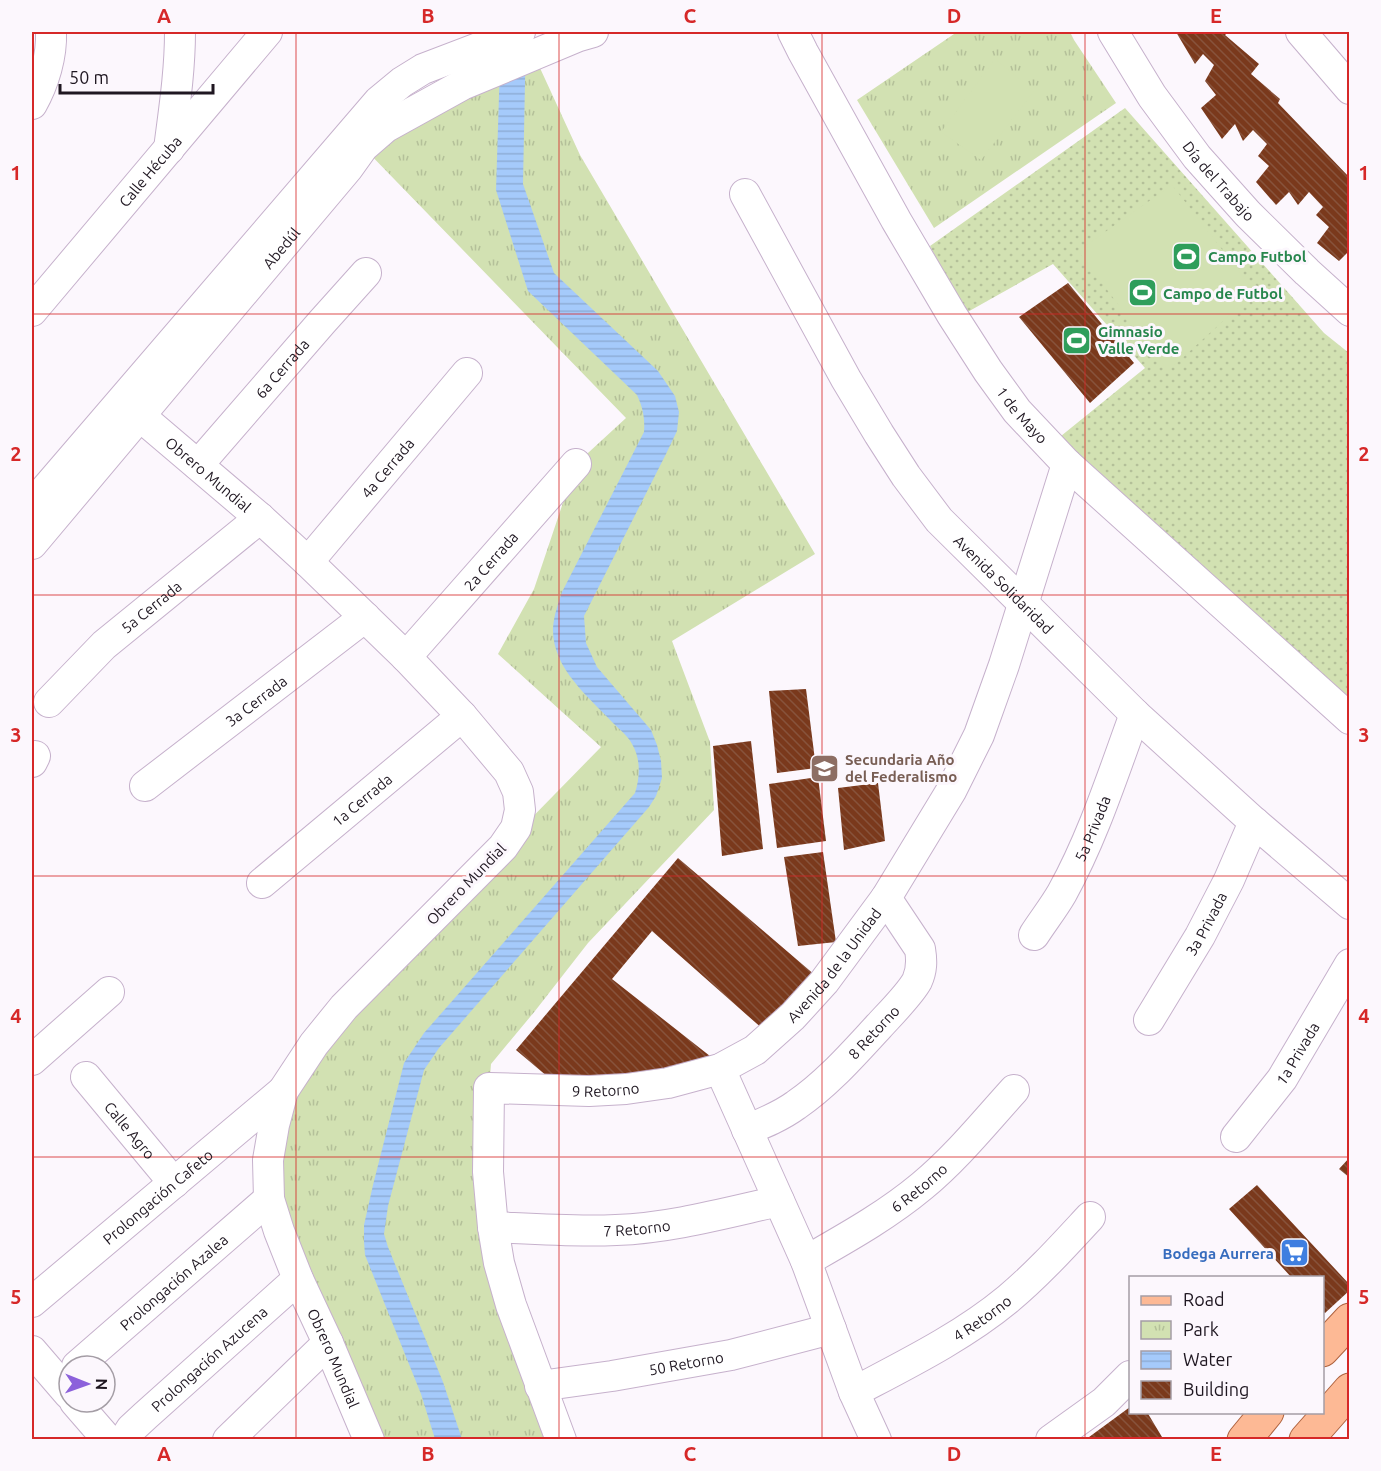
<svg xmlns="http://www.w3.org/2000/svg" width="1381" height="1471" font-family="Ubuntu,sans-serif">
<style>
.grass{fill:url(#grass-dots)}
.park{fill:url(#park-tufts)}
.pitch{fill:#d2e1b2}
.water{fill:url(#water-rules)}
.building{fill:url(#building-back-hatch)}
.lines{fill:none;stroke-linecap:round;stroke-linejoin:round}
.minor-casing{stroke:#c6b1cc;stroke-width:32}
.major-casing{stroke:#ae623f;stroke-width:35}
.minor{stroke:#fff;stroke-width:30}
.major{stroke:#fdb995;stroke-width:33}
.grid{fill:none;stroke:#d62828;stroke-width:1.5;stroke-opacity:0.55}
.labels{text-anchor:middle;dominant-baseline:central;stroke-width:6;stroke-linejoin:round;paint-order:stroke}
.street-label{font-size:15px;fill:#1f1721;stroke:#fcf7fd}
.leisure-label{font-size:15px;font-weight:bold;fill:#27864d;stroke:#fcf7fd;text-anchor:start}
.education-label{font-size:15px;font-weight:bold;fill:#785e54;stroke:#fcf7fd;text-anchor:start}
.shop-label{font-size:15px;font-weight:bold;fill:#366cbe;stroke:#fcf7fd;text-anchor:end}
.neatline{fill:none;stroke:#d62828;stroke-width:2}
.grid-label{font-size:20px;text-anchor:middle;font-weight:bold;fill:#d62828}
</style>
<defs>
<pattern id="grass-dots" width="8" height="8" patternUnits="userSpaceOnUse" patternTransform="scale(1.5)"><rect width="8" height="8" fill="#d2e1b2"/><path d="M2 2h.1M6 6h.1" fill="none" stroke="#b4c099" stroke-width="1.8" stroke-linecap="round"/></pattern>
<pattern id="park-tufts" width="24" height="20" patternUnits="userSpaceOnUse" patternTransform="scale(1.5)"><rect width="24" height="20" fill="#d2e1b2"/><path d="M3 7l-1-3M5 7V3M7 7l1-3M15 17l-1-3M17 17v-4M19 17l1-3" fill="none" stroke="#b4c099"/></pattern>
<pattern id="water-rules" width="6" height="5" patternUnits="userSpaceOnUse" patternTransform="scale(1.5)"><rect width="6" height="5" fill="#a5cafb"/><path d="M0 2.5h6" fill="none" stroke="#8eadd7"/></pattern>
<pattern id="building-back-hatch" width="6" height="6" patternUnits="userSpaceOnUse" patternTransform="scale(1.5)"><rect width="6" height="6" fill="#7a391c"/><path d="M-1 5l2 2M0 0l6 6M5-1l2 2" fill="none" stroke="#87533c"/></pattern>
</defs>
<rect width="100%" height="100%" fill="#fcf7fd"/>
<path class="grass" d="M 1125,108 L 1324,333 L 1349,353 L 1349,704 L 1161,535 L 1061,436 L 1145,368 L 1053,264 L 964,314 L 930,246 Z"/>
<path class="park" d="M 957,32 L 1070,32 L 1074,40 L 1116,103 L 934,228 L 857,100 Z
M 534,55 L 580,155 L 815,554 L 672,641 L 710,742 L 714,810 L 588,943 L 535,1011 L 491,1064 L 489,1088 L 488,1172 L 561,1439 L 369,1439 L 268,1160 L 283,1091 L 503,847 L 601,747 L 498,654 L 534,589 L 576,464 L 626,418 L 363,147 Z"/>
<path class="pitch" d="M 995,59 L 1034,91 L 981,160 L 941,132 Z
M 1172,185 L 1255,292 L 1168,371 L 1078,251 Z"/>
<path class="water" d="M 501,32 L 526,32 L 523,184 L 554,273 L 658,371 L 675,396 L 679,412 L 677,431 L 666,454 L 584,616 L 586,643 L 597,667 L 651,730 L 657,745 L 661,761 L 662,778 L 656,796 L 649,807 L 439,1048 L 424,1070 L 388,1206 L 384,1234 L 388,1247 L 443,1382 L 462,1439 L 435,1439 L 421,1394 L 365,1255 L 364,1242 L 364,1225 L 373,1185 L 404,1063 L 424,1033 L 635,793 C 640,777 641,759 632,744 C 628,736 619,729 613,723 C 588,696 552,668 553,628 C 554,615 558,604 562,592 L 644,432 C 645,418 643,408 637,395 L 528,291 L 496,190 Z"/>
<path class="building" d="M 1176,32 L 1228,32 L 1225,35 L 1259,64 L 1251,74 L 1280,99 L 1278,103 L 1350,178 L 1350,250 L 1339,261 L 1317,243 L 1329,227 L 1316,215 L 1323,207 L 1309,192 L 1298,205 L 1289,192 L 1276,205 L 1256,182 L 1269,166 L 1258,156 L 1267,144 L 1253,130 L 1243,141 L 1235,124 L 1222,139 L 1201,108 L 1216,95 L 1205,81 L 1214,65 L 1203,54 L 1195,64 Z
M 1068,283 L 1134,363 L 1090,403 L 1019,317 Z
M 806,689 L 816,768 L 777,773 L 769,691 Z
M 751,741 L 763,849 L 722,856 L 713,746 Z
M 818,777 L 826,841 L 777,848 L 769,784 Z
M 878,783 L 885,841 L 844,850 L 838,788 Z
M 823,852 L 836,942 L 798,946 L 784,857 Z
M 678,858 L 816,976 L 765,1031 L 652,931 L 612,979 L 715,1060 L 596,1082 L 548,1077 L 516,1050 Z
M 1350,1157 L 1350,1178 L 1339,1169 Z
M 1257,1185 L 1350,1285 L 1350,1290 L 1325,1313 L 1322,1310 L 1322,1278 L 1292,1278 L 1229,1209 Z
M 1130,1407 L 1130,1412 L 1147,1412 L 1162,1437 L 1159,1440 L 1085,1440 Z"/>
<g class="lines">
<defs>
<g id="minor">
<path id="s1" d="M 793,32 L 803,52 L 896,220 L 952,315 L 988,371 L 1017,411 L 1067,464 L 1350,719"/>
<path id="s2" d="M 1113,32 L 1152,96 L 1197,157 L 1248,214 L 1307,272 L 1350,311"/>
<path d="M 1301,32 L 1350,89"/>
<path d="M 32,104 C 44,83 52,56 51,32"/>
<path d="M 169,149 C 174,110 180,71 180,32"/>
<path id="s3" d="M 745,194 L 846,379 L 879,434 L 906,476 L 939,520 L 1135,714 L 1254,822 L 1350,904"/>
<path id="s4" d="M 32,311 L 267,32"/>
<path id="s5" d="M 140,416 L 260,518 L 308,562 L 406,657 L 462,716 L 509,772 L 518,792 L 520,810 L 516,828 L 503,847 L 344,1007 L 314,1044 L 283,1091 L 274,1125 L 268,1160 L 269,1199 L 279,1231 L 298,1279 L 328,1343 L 369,1440"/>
<path id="s6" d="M 198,465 L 322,322 L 366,273"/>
<path d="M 32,505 L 379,101 L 402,82 L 423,69 L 520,32"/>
<path id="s7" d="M 32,544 L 348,168 L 363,147 L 386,127 L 462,85 L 579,36 L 593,32"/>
<path id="s8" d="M 308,562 L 467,373"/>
<path id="s9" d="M 406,657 L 576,464"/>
<path id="s10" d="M 49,702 L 104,645 L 260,518"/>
<path d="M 32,762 L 35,756"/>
<path id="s11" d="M 145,786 L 365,617"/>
<path id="s12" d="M 262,883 L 462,716"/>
<path id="s13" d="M 1034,935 C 1043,921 1054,907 1062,893 C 1093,837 1113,774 1135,714"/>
<path id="s14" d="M 1149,1020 L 1200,936 L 1229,880 L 1254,822"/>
<path d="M 32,1060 L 109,992"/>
<path d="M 720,1069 L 806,1261 L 854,1392 L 876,1440"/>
<path id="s15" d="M 86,1077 L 174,1183"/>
<path id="s16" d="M 747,1130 C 764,1123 781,1116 796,1105 C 827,1084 853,1054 879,1026 C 889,1015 910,994 917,981 C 922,970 922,961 920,949 L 886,898"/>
<path id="s17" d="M 1236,1137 L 1282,1079 L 1350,964"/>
<path id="s18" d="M 493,1227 C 534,1229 575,1232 616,1230 C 671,1228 725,1213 779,1201"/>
<path id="s19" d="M 806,1261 C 846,1238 886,1216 922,1186 C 956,1158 984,1123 1014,1090"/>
<path id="s20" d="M 32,1302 L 283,1091"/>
<path d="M 32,1351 L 69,1394"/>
<path id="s21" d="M 77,1366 L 269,1199"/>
<path id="s22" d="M 540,1386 L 612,1376 L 731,1355 L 831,1329"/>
<path id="s23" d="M 854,1392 C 907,1364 962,1337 1008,1299 C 1038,1274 1064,1245 1090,1217"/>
<path d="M 75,1402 L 108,1440"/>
<path id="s24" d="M 124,1440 L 131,1429 L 145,1416 L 298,1279"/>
<path d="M 228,1440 L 328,1343"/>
<path id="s25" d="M 561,1440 L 511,1305 L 499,1263 L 493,1227 L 488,1172 L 489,1088 L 589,1091 L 626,1089 L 668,1083 L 720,1069 L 755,1050 L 793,1016 L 824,982 L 886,898 L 951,791 L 979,735 L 1004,665 L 1067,464"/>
<path d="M 1051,1440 L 1104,1402 L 1130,1376"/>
</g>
<path id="major" d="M 1322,1350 L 1350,1320
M 1244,1440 L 1267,1412
M 1306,1440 L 1350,1390"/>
</defs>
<use href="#minor" class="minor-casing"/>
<use href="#major" class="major-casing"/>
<use href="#minor" class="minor"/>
<use href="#major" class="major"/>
</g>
<path class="grid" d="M 296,32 L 296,1440M 559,32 L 559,1440M 822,32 L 822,1440M 1085,32 L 1085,1440M 32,314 L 1350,314M 32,595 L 1350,595M 32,876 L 1350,876M 32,1157 L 1350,1157"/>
<defs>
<symbol id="stadium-square" viewBox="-11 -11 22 22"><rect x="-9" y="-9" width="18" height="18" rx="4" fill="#2e9e5b" stroke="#fcf7fd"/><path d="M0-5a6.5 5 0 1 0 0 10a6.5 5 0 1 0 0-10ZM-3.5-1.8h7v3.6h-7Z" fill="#fff"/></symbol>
<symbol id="school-square" viewBox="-11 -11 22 22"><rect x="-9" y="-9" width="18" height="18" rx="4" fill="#8d6e63" stroke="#fcf7fd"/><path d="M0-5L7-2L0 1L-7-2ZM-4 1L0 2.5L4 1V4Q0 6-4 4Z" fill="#fff"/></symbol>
<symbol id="supermarket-square" viewBox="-11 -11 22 22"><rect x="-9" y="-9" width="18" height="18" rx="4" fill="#3f7fe0" stroke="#fcf7fd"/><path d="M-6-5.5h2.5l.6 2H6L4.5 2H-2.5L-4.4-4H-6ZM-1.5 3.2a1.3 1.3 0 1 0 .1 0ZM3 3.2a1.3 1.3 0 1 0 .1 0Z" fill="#fff"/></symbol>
</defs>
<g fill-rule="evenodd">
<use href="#stadium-square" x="1170" y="240" width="33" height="33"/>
<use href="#stadium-square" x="1126" y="276" width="33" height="33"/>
<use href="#stadium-square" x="1060" y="324" width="33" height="33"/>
<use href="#school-square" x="808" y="752" width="33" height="33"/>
<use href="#supermarket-square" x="1278" y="1236" width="33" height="33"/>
</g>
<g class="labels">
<g class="street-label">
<text stroke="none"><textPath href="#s4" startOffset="183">Calle Hécuba</textPath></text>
<text stroke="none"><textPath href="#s2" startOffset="183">Día del Trabajo</textPath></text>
<text stroke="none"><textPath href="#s7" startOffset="387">Abedúl</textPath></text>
<text stroke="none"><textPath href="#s6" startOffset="128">6a Cerrada</textPath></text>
<text stroke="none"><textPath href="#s1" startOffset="447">1 de Mayo</textPath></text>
<text stroke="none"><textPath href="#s8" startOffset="123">4a Cerrada</textPath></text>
<text stroke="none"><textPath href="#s5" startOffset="90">Obrero Mundial</textPath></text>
<text stroke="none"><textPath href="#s9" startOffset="128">2a Cerrada</textPath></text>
<text stroke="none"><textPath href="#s3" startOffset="471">Avenida Solidaridad</textPath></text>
<text stroke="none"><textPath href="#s10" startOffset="140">5a Cerrada</textPath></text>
<text stroke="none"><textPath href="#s11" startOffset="140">3a Cerrada</textPath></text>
<text stroke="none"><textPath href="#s12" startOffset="130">1a Cerrada</textPath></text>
<text stroke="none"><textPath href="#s13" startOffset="122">5a Privada</textPath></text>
<text transform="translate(466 884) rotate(-46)">Obrero Mundial</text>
<text stroke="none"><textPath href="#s14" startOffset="112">3a Privada</textPath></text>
<text stroke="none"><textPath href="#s25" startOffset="753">Avenida de la Unidad</textPath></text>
<text stroke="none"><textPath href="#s16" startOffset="162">8 Retorno</textPath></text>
<text stroke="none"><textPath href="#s17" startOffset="104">1a Privada</textPath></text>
<text stroke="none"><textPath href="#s25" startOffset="480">9 Retorno</textPath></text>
<text stroke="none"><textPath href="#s15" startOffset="69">Calle Agro</textPath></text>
<text stroke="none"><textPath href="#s19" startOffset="135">6 Retorno</textPath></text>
<text stroke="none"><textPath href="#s20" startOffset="164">Prolongación Cafeto</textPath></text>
<text stroke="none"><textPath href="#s18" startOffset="144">7 Retorno</textPath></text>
<text stroke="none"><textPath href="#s21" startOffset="128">Prolongación Azalea</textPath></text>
<text stroke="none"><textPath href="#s23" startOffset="148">4 Retorno</textPath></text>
<text stroke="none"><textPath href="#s5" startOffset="1206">Obrero Mundial</textPath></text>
<text stroke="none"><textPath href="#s24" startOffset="118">Prolongación Azucena</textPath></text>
<text stroke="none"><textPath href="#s22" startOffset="148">50 Retorno</textPath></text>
</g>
<g class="leisure-label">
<text x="1208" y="256">Campo Futbol</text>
<text x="1163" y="293">Campo de Futbol</text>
<text x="1098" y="331">Gimnasio<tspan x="1098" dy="17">Valle Verde</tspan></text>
</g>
<g class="education-label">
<text x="845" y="759">Secundaria Año<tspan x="845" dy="17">del Federalismo</tspan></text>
</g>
<g class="shop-label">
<text x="1274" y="1253">Bodega Aurrera</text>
</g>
</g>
<rect width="1381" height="1471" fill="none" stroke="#fcf7fd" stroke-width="66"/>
<rect x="1129" y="1276" width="195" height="138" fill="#fcf7fd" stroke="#a49da5" stroke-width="1.5"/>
<rect x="1141" y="1296" width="30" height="9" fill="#fdb995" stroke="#a49da5" stroke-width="1.5"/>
<text x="1183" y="1306" font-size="18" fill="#1f1721">Road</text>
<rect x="1141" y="1321" width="30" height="18" fill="url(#park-tufts)" stroke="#a49da5" stroke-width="1.5"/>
<text x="1183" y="1336" font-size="18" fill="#1f1721">Park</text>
<rect x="1141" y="1351" width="30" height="18" fill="url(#water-rules)" stroke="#a49da5" stroke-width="1.5"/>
<text x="1183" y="1366" font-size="18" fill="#1f1721">Water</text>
<rect x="1141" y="1381" width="30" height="18" fill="url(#building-back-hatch)" stroke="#a49da5" stroke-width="1.5"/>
<text x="1183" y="1396" font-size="18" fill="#1f1721">Building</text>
<g transform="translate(87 1384) rotate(91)"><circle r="28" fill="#fcf7fd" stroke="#a49da5" stroke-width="1.5"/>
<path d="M0-4.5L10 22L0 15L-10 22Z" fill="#8c61db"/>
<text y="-9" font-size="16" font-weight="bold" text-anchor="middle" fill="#1f1721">N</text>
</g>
<path d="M60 84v9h153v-9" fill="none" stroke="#1f1721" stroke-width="3"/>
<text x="69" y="84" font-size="18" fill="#1f1721" stroke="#fcf7fd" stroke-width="4.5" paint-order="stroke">50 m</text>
<rect x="33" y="33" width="1315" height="1405" class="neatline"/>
<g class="grid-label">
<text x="164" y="23">A</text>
<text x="428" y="23">B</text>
<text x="690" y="23">C</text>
<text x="954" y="23">D</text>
<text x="1216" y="23">E</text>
<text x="16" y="180">1</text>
<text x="1364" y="180">1</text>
<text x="16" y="461">2</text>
<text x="1364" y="461">2</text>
<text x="16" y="742">3</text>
<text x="1364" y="742">3</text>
<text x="16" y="1023">4</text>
<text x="1364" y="1023">4</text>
<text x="16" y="1304">5</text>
<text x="1364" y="1304">5</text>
<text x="164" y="1461">A</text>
<text x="428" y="1461">B</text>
<text x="690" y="1461">C</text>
<text x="954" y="1461">D</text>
<text x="1216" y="1461">E</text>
</g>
</svg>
